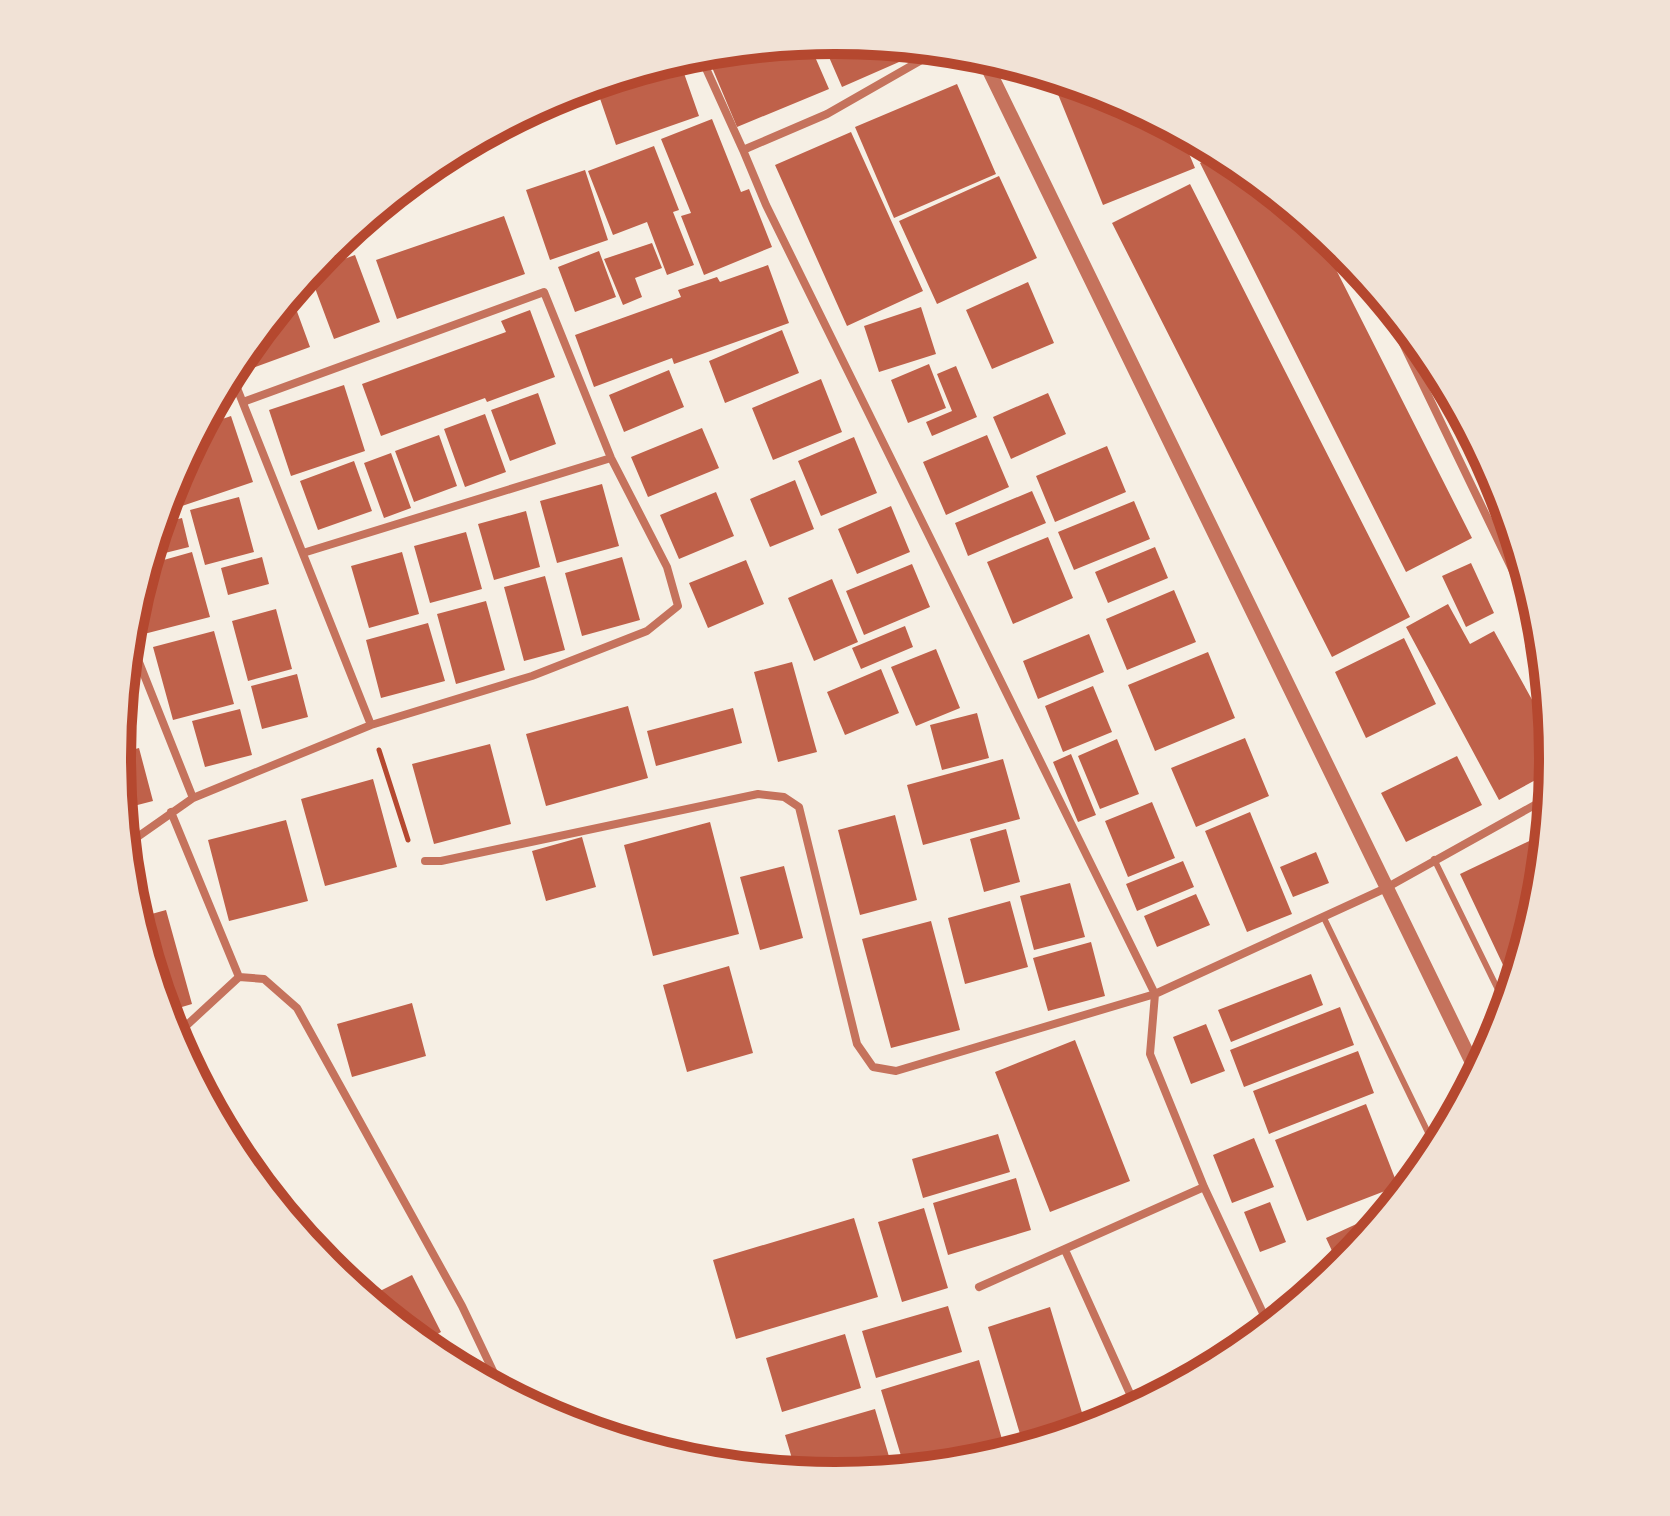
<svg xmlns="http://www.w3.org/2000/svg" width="1670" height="1516" font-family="'Zilla Slab',serif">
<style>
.building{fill:#bf614a}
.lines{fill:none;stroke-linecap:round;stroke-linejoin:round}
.path{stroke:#b5482f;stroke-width:5}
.service{stroke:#c5725c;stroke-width:6}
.minor{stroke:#c5725c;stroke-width:8}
.tertiary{stroke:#c5725c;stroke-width:14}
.rim{fill:none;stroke:#b5482f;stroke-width:10}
</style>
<rect width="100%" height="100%" fill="#f6efe4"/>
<path class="building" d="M 835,40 L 911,48 L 915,55 L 842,87 L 822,41 Z
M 809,43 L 829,89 L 737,127 L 706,53 Z
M 679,59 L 699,116 L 616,145 L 595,84 Z
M 1051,77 L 1110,95 L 1180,132 L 1195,168 L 1103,205 Z
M 957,84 L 996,174 L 894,218 L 855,127 Z
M 712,119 L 741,192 L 749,189 L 772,247 L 704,275 L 681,216 L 691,213 L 661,139 Z
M 851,132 L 923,291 L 847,326 L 775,165 Z
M 654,146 L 679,210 L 673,212 L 694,265 L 667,275 L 647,222 L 613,235 L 588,171 Z
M 1219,153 L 1234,161 L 1315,228 L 1472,538 L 1406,572 L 1200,163 Z
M 585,170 L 608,240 L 550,260 L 526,190 Z
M 999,176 L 1037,258 L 937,304 L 899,221 Z
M 1190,184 L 1410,617 L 1332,657 L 1112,223 Z
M 504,216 L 525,274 L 397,319 L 376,260 Z
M 652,243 L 662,268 L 635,278 L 642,297 L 623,305 L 604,259 Z
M 599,251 L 616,297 L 575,312 L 558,267 Z
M 355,255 L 380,322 L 334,339 L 309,272 Z
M 768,265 L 789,323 L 674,364 L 672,358 L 594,387 L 575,335 L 681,297 L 678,290 L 717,277 L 720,282 Z
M 1028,282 L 1054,343 L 992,369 L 966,310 Z
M 291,295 L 310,347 L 242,372 L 238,359 Z
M 921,307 L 936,354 L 879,372 L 864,326 Z
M 530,310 L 555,377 L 487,402 L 485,398 L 381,436 L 362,384 L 506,332 L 501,321 Z
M 782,330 L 799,373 L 725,403 L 709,361 Z
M 929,364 L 946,408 L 908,423 L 891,380 Z
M 956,366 L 977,417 L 932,436 L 926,422 L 952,411 L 937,374 Z
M 669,370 L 684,407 L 624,432 L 609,395 Z
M 821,379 L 842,432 L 773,460 L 752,408 Z
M 344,385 L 365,451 L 291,476 L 269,410 Z
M 538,393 L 556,444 L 510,461 L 491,410 Z
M 1048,393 L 1066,434 L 1011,459 L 993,417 Z
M 1459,410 L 1499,484 L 1506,509 L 1457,411 Z
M 485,414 L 506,472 L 465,487 L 444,429 Z
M 231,416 L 253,482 L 182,506 L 173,480 L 202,426 Z
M 702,428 L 719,468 L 648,497 L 631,457 Z
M 439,435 L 457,486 L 414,502 L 395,451 Z
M 987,435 L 1009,487 L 946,515 L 923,462 Z
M 854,437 L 877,493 L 821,516 L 798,461 Z
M 1107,446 L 1126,492 L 1055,522 L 1036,476 Z
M 391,453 L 411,508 L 384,518 L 364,463 Z
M 354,461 L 372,511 L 318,530 L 300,481 Z
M 795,480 L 814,529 L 770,547 L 750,499 Z
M 602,484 L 619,546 L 557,563 L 540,501 Z
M 170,490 L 177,512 L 162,517 L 166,502 Z
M 1032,491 L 1046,523 L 968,556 L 955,523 Z
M 716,492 L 734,536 L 679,559 L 660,515 Z
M 239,497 L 254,552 L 205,565 L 190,510 Z
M 1134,501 L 1150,539 L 1074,570 L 1058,532 Z
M 891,506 L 910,552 L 857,574 L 838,529 Z
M 526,511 L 540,567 L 494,580 L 478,524 Z
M 182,518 L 189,547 L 161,554 L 156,535 L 159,524 Z
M 466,532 L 482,589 L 430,603 L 414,546 Z
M 1048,537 L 1073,598 L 1013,624 L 987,562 Z
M 1155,547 L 1168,578 L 1108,603 L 1095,572 Z
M 192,552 L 210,617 L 144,634 L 136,602 L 150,553 L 153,563 Z
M 402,552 L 419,614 L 369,628 L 351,566 Z
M 262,557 L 269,584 L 228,595 L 221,568 Z
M 622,557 L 640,620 L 582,636 L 565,573 Z
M 746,560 L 764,604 L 708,628 L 689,583 Z
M 1471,563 L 1494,613 L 1466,627 L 1442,576 Z
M 912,564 L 930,607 L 864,635 L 846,591 Z
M 545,576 L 565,650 L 524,661 L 504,587 Z
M 832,579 L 858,642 L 814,661 L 788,598 Z
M 1174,590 L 1196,642 L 1127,670 L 1106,619 Z
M 486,601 L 505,670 L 456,684 L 437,614 Z
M 1448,604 L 1470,644 L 1494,631 L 1551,734 L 1552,771 L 1499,800 L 1406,627 Z
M 276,609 L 292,669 L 248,681 L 232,621 Z
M 428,623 L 445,681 L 381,698 L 366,640 Z
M 905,626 L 913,647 L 861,669 L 852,648 Z
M 214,631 L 234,704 L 173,720 L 153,647 Z
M 1089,634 L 1104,672 L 1038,699 L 1023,661 Z
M 1404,638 L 1436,704 L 1366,738 L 1335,672 Z
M 936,649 L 960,708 L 916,726 L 891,667 Z
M 1208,652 L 1235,718 L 1155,751 L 1128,685 Z
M 792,662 L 817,752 L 778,762 L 754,672 Z
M 881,669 L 899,713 L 845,735 L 827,692 Z
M 297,674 L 308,717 L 262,729 L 251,686 Z
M 1093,686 L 1112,732 L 1063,752 L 1045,706 Z
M 628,706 L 648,778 L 546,806 L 526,734 Z
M 733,708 L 742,743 L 656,766 L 647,731 Z
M 240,709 L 252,755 L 205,767 L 192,721 Z
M 977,713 L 989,758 L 942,770 L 930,725 Z
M 1245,738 L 1269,796 L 1196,827 L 1171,768 Z
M 1117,739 L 1139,794 L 1100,809 L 1078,756 Z
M 490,744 L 511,824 L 434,844 L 412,764 Z
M 139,748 L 153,801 L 122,809 L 117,754 Z
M 1071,754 L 1096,815 L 1078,822 L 1053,762 Z
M 1457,756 L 1482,805 L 1406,842 L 1381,793 Z
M 1003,759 L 1020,819 L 923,845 L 907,785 Z
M 373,779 L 397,867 L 325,886 L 301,799 Z
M 1152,802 L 1175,858 L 1128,877 L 1105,821 Z
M 1250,812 L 1292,914 L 1247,932 L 1205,831 Z
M 895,815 L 917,900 L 860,915 L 838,830 Z
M 286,820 L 308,901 L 229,921 L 208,840 Z
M 710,822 L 739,934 L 653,956 L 624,845 Z
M 1006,829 L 1020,882 L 984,892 L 970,839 Z
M 1546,833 L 1539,899 L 1513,986 L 1460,874 Z
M 582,837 L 596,887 L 546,901 L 532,851 Z
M 1316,852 L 1329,883 L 1293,897 L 1280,867 Z
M 1183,861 L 1194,887 L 1137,911 L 1126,884 Z
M 784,866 L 803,938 L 760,950 L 740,877 Z
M 1070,883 L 1085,937 L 1034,950 L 1020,896 Z
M 1196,894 L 1210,925 L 1157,947 L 1144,916 Z
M 1010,901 L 1028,967 L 965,984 L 948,918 Z
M 166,910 L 192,1004 L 165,1012 L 137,918 Z
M 931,921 L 960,1030 L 891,1048 L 862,939 Z
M 1091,942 L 1105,996 L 1048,1011 L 1033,958 Z
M 729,966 L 753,1053 L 687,1072 L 663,985 Z
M 1311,974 L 1323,1005 L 1231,1042 L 1218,1010 Z
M 412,1003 L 426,1056 L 352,1077 L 337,1024 Z
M 1340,1007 L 1354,1045 L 1244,1087 L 1230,1050 Z
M 1206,1024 L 1225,1071 L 1191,1084 L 1173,1037 Z
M 1075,1040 L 1130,1181 L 1050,1212 L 995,1072 Z
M 1358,1051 L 1374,1093 L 1269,1134 L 1253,1091 Z
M 1366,1104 L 1398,1186 L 1307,1221 L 1275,1140 Z
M 998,1134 L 1010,1172 L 923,1198 L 912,1159 Z
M 1254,1138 L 1274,1187 L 1232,1203 L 1213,1155 Z
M 1016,1178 L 1031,1230 L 948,1255 L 933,1203 Z
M 1270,1202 L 1286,1242 L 1260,1252 L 1244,1212 Z
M 924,1208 L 948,1288 L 902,1302 L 878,1222 Z
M 1389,1209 L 1342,1266 L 1340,1268 L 1326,1238 Z
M 854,1218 L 878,1297 L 736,1339 L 713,1260 Z
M 412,1275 L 441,1332 L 421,1343 L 366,1298 Z
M 948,1306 L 962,1352 L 876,1378 L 862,1331 Z
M 1050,1307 L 1083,1416 L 1020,1434 L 988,1327 Z
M 845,1334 L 861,1388 L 782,1412 L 766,1358 Z
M 979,1360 L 1004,1446 L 936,1466 L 905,1469 L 881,1390 Z
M 875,1409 L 893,1470 L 835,1476 L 796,1472 L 785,1435 Z"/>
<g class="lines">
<path class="path" d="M 379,750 L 408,840"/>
<path class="service" d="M 1434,859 L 1506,1006
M 1324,918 L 1436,1149"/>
<path class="minor" d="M 939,50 L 827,114 L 743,150 L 766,205 L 1155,994 L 1150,1054 L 1204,1187 L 1269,1326
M 699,53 L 743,150
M 1380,296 L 1540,627
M 231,373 L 371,725
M 303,553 L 611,458
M 129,637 L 193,798
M 171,812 L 239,977
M 126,845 L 193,798 L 371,725 L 532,676 L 647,631 L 678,606 L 667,567 L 611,458 L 544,292 L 243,402
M 425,861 L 441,861 L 758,794 L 784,797 L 799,807 L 857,1044 L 873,1067 L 896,1071 L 1155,994 L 1386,888 L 1549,797
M 174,1037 L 239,977 L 264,979 L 297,1008 L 462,1306 L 502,1390
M 1065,1250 L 1136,1407
M 979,1287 L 1204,1187"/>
<path class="tertiary" d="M 982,56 L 1477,1073"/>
</g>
<path d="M0 0H1670V1516H0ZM131 758a704 704 0 1 1 1408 0a704 704 0 1 1-1408 0Z" fill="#f1e2d6" fill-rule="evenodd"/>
<path class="rim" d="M131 758a704 704 0 1 1 1408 0a704 704 0 1 1-1408 0Z"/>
</svg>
